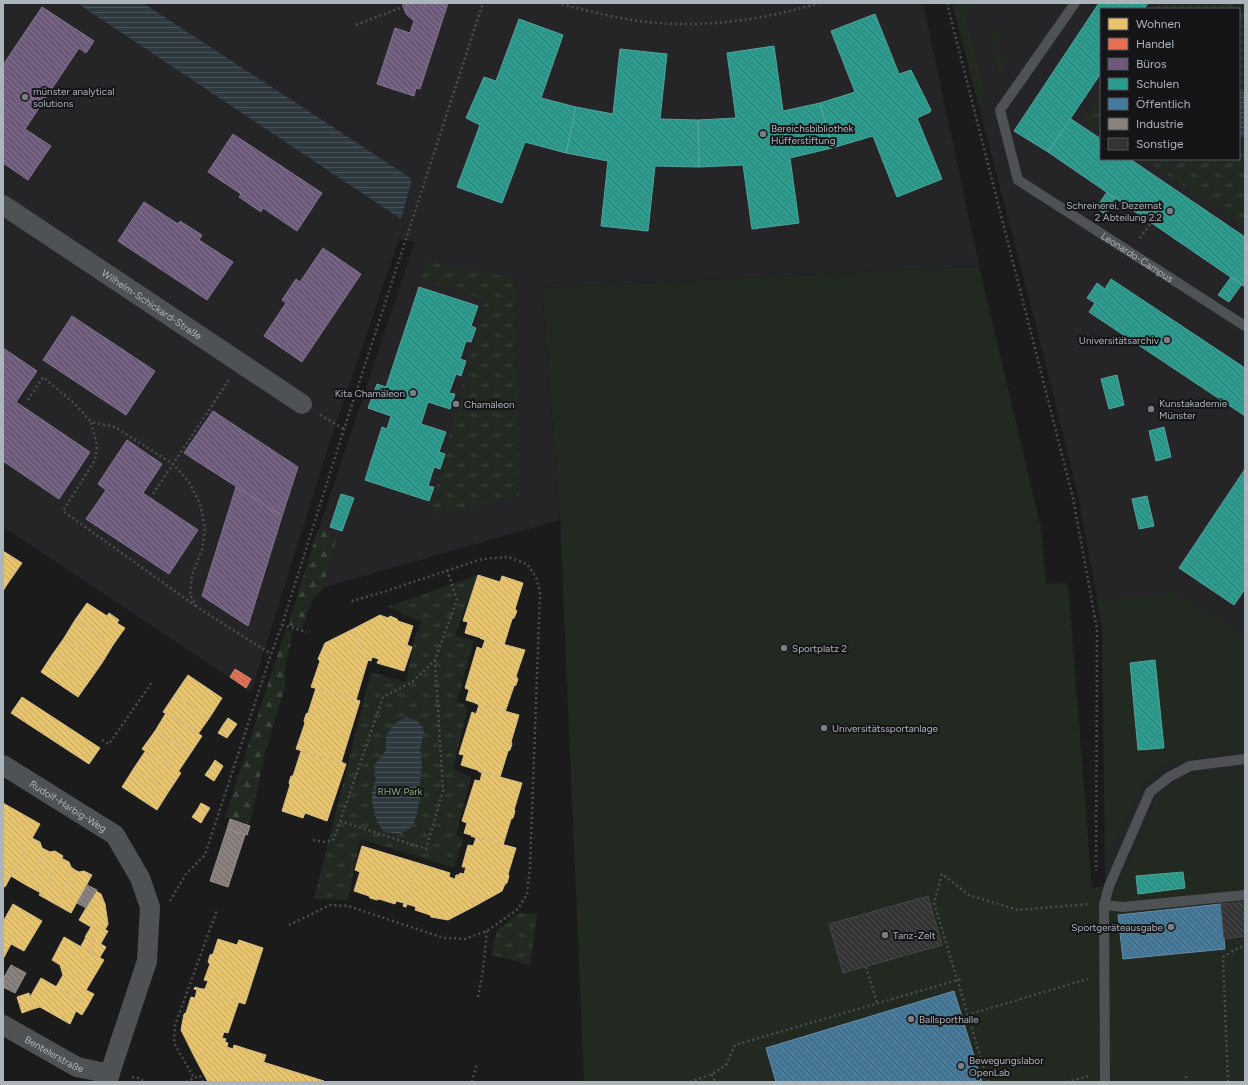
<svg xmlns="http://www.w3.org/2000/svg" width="1248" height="1085" font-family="Figtree,sans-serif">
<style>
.built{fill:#252528;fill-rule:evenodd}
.grass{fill:#212921}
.forest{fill:url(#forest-firs)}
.park{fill:url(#park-tufts)}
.garden{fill:url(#garden-dots)}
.water{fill:url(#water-rules)}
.homes{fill:url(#homes-back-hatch);stroke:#d7bf83}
.shops{fill:url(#shops-back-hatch);stroke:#d58471}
.offices{fill:url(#offices-back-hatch);stroke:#80748e}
.schools{fill:url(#schools-back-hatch);stroke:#51a49c}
.public{fill:url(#public-back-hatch);stroke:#648ca6}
.industry{fill:url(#industry-back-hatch);stroke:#94908f}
.building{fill:url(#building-back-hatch);stroke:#444648}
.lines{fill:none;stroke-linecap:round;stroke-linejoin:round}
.path{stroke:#4b4d4f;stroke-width:2.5;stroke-dasharray:2 3;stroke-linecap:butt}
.lane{stroke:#4f5255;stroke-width:10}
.street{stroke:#4f5255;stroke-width:20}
.poi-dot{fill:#797e84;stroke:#151518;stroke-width:1.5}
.labels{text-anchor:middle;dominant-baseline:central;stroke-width:4;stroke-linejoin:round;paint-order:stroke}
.poi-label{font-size:10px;fill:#acb4bc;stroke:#151518;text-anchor:start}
.street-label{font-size:10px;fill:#acb4bc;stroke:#151518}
.park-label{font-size:10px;fill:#86a883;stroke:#151518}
</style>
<defs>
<pattern id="forest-firs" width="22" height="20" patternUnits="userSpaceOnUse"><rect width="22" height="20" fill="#212921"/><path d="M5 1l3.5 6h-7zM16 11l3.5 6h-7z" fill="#3f463f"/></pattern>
<pattern id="park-tufts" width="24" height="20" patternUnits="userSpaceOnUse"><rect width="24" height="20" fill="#212921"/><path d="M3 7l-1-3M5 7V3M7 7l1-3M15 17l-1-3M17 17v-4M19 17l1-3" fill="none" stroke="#3f463f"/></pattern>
<pattern id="garden-dots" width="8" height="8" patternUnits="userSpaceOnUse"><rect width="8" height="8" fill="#212921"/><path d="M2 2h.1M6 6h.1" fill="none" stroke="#3f463f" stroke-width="1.8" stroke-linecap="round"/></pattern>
<pattern id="water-rules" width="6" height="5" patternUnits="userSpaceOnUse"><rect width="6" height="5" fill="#2d393f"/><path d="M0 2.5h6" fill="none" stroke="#495359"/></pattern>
<pattern id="homes-back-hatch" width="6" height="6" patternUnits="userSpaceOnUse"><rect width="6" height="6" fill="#e9c46a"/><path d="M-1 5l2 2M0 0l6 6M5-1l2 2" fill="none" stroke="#c5a860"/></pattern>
<pattern id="shops-back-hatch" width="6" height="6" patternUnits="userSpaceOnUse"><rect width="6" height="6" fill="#e76f51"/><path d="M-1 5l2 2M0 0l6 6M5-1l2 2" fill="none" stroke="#ba614b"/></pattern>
<pattern id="offices-back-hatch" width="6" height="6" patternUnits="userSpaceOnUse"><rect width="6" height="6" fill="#6d597a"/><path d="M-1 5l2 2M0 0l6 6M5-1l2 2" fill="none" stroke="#857691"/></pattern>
<pattern id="schools-back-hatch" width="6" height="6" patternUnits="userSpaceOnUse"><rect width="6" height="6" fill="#2a9d8f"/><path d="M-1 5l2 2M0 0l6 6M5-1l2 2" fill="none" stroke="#2c8379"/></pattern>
<pattern id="public-back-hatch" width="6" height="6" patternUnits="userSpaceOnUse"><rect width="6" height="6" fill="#457b9d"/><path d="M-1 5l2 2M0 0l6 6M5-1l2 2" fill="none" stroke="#3f637a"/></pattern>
<pattern id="industry-back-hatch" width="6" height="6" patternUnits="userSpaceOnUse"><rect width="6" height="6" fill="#8a817c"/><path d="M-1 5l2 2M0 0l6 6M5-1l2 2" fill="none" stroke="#706a68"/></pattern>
<pattern id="building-back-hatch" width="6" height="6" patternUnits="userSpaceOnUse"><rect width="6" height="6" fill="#333334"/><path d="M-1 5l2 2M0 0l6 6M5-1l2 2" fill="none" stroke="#4e4e4f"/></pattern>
</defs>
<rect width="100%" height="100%" fill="#1b1b1c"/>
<path class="built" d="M 3,3 L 923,3 L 979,266 L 542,288 L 560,520 L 297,595 L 415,242 L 399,239 L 332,435 L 251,692 L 3,527 Z
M 952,3 L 1245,3 L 1245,872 L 1105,886 L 1102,629 L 1097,599 L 1078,495 L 1035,322 ZM 1101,9 L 1239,9 L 1239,159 L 1101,159 Z"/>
<path class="grass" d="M 952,3 L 978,3 L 966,18 L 986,94 L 979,105 Z
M 988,24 L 1003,34 L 994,48 L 1010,59 L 999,74 Z
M 979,266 L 1041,528 L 1046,584 L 1068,583 L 1092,888 L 1118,885 L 1155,801 L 1175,781 L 1193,775 L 1245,768 L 1245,1082 L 584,1082 L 560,520 L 542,288 Z
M 1170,590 L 1245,636 L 1245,750 L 1193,757 L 1167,765 L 1151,778 L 1138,792 L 1105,864 L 1102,629 L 1097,599 L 1165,596 Z"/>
<path class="forest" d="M 318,529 L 328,531 L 336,539 L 322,590 L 313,598 L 302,629 L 288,625 Z
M 286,629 L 293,631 L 285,667 L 285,687 L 266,749 L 250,824 L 225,817 Z"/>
<path class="park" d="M 1160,3 L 1245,3 L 1245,226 L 1143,159 L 1239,159 L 1239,9 L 1156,9 Z
M 1101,93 L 1101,132 L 1083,120 Z
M 425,261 L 515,278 L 519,496 L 429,516 L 485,300 L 421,279 Z
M 478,575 L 455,635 L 474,641 L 457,701 L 468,706 L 453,769 L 471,777 L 456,835 L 463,839 L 454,868 L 360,839 L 348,900 L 314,899 L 371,672 L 406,682 L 414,640 L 421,622 L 387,607 Z
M 519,913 L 537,914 L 530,965 L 491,955 L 497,930 Z"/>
<path class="garden" d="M 1160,3 L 1221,3 L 1230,9 L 1156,9 Z
M 1239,16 L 1245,20 L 1245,93 L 1239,89 Z"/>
<path class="water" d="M 77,3 L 143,3 L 412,179 L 401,219 Z
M 1239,89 L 1245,93 L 1245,137 L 1239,136 Z
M 406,717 L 417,721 L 422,726 L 424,732 L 420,750 L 422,762 L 420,785 L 422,790 C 418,804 418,831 400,833 C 395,834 389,832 384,832 L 377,822 L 372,802 L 372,791 L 376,780 L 374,765 L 382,756 L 386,749 L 386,736 L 393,725 Z"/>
<path class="homes" d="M 3,551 L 22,563 L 8,583 L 3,580 Z
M 478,575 L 500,582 L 502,576 L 523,583 L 515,609 L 517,611 L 514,618 L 512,619 L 504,645 L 465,633 L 468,622 L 463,621 Z
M 3,580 L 8,583 L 3,591 Z
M 87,603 L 107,616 L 109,613 L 119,620 L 117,623 L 125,628 L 113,645 L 75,620 Z
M 380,615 L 388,618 L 390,616 L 397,619 L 398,621 L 413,626 L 407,645 L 412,647 L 404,671 L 377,663 L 379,659 L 372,657 L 371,661 L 368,660 L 353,629 Z
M 75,620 L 113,645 L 102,663 L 64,638 Z
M 353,629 L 368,660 L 356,700 L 311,687 L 320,661 L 318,659 L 325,643 Z
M 64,638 L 102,663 L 90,680 L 52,655 Z
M 480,638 L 525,650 L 516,676 L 518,679 L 516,685 L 514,686 L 505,712 L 466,700 L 469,690 L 465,688 L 477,647 L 482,649 L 485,640 Z
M 52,655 L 90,680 L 78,697 L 41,672 Z
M 188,675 L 222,698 L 210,717 L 175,694 Z
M 316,688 L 360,701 L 341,763 L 296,749 L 305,723 L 304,721 L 306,714 L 308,713 Z
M 175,694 L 210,717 L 198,734 L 163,712 Z
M 22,697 L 100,748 L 89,764 L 11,713 Z
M 475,703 L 519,715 L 511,742 L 512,744 L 510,750 L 508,751 L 500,777 L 461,765 L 464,755 L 459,754 L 472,712 L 476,714 L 479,705 Z
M 166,713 L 202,736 L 190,754 L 155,731 Z
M 228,718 L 237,724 L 232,731 L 223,725 Z
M 223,725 L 232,731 L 227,738 L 218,733 Z
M 155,731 L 190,754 L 178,772 L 142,749 Z
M 146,750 L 181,773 L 169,791 L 134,768 Z
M 301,751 L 341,763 L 341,762 L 346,764 L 327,821 L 305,813 L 303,818 L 282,811 L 290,785 L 289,783 L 291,776 L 293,776 Z
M 215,760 L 223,766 L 219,773 L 210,768 Z
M 134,768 L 169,791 L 157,810 L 122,787 Z
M 210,768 L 219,773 L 214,781 L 205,775 Z
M 478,771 L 522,783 L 514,810 L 515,811 L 513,818 L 511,819 L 503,845 L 464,833 L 467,823 L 462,821 L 475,780 L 480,781 L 482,773 Z
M 3,803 L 40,824 L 5,887 L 3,886 L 3,828 L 4,826 L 3,825 Z
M 201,803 L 210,808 L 205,816 L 197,810 Z
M 197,810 L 205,816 L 201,823 L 192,817 Z
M 471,836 L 516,848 L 508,874 L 509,876 L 507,883 L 505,884 L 502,891 L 475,906 L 459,875 L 460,873 L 464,874 L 466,867 L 462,867 L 468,845 L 473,846 L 476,838 Z
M 32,838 L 40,842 L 42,848 L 46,850 L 26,885 L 11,876 Z
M 362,846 L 418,863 L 405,907 L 403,906 L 404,903 L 396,901 L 395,904 L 379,899 L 377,900 L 370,898 L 369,896 L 354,891 L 360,872 L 355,870 Z
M 46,850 L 50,852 L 55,851 L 63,856 L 41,893 L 26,885 Z
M 61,858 L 69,862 L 71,867 L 75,870 L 55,904 L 39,895 Z
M 418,863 L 450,873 L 449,877 L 455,879 L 456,875 L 459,875 L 475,906 L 448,920 L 431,917 L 430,915 L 415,910 L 416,907 L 407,904 L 406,907 L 405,907 Z
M 75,870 L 79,872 L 84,871 L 92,875 L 71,913 L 55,904 Z
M 96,891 L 101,894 L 105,904 L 108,924 L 105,930 L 108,931 L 100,945 L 85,937 L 91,927 L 79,920 Z
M 13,904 L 42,921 L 24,951 L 11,944 L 3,959 L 3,919 L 4,920 Z
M 64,937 L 104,960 L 86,990 L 94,994 L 88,1005 L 56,987 L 63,975 L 60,965 L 52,960 Z
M 86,937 L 100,945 L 101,944 L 106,947 L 100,957 L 81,946 Z
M 218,939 L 237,945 L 239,940 L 263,948 L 245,1004 L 238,1002 L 239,1001 L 201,989 L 205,989 L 208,981 L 204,980 L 210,964 L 208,962 L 210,955 L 213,954 Z
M 41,978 L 88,1005 L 82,1015 L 76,1011 L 70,1024 L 40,1007 L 33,1009 L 30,997 Z
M 195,987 L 239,1001 L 228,1033 L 224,1032 L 222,1038 L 226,1039 L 225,1042 L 195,1058 L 181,1030 L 184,1014 L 186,1013 L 191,997 L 195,998 L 197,990 L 194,989 Z
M 29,993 L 33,1009 L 22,1013 L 17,997 Z
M 225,1042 L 228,1043 L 227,1047 L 233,1049 L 234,1045 L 266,1055 L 257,1082 L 208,1082 L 195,1058 Z
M 263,1062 L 324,1081 L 324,1082 L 257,1082 Z"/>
<path class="shops" d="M 235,669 L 251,679 L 246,688 L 230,677 Z"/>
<path class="offices" d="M 402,3 L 448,3 L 420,89 L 416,88 L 414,96 L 377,84 L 395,28 L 410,33 L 414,21 L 406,14 Z
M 42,7 L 94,41 L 86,53 L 79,48 L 25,129 L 51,146 L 28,180 L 3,163 L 3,65 Z
M 233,134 L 322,193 L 297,231 L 263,208 L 261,212 L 239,197 L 241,194 L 208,172 Z
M 144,202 L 178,224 L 180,221 L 202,235 L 199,240 L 233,262 L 207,300 L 118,241 Z
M 323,248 L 361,274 L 302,362 L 264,336 L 286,303 L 282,300 L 296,279 L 300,282 Z
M 72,316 L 155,371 L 126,415 L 43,360 Z
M 3,348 L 37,371 L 16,402 L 90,452 L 59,499 L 3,461 Z
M 213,411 L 298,467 L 282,516 L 184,453 Z
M 127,440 L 162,464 L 143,493 L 198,530 L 169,574 L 86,519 L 106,490 L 98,484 Z
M 236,487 L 282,516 L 248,626 L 202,596 Z"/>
<path class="schools" d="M 1099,3 L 1148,3 L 1144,9 L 1101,9 L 1101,73 L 1048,152 L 1014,131 Z
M 875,14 L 899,74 L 911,70 L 931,110 L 930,112 L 917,118 L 942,179 L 897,197 L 873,136 L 832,148 L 820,103 L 855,92 L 831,31 Z
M 519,19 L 563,35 L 541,98 L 576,107 L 566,153 L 525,142 L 502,203 L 457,187 L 480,125 L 466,118 L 484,77 L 496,81 Z
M 774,46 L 783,111 L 820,103 L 832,148 L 790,158 L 799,223 L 752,229 L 743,165 L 699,167 L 698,120 L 736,118 L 727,53 Z
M 620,49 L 667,54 L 660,119 L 698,120 L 699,167 L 655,166 L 648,231 L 601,226 L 608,161 L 566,153 L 576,107 L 613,114 Z
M 1071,119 L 1101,139 L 1101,159 L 1130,159 L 1245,237 L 1245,287 L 1048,152 Z
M 1107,192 L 1116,198 L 1105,214 L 1096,208 Z
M 1231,277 L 1242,284 L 1229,302 L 1218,295 Z
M 1111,279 L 1245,368 L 1245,416 L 1089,312 L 1095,303 L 1087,298 L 1097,283 L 1105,289 Z
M 419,287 L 478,306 L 471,326 L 476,328 L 471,342 L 466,341 L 460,359 L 466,361 L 461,376 L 456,374 L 449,393 L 455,394 L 450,409 L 428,402 L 421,424 L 446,432 L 439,452 L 445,454 L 440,469 L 434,467 L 428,486 L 434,487 L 429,501 L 365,480 L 382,427 L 387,429 L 391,416 L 368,408 L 377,384 L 386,387 Z
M 1117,375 L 1124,405 L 1109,409 L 1101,379 Z
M 1164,427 L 1171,457 L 1156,461 L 1149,431 Z
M 1245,469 L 1245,589 L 1234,605 L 1179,568 Z
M 341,494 L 354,498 L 342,531 L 330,527 Z
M 1147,496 L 1154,526 L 1139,529 L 1132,499 Z
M 1155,660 L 1164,748 L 1138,750 L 1130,663 Z
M 1183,872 L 1185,888 L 1138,894 L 1136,876 Z"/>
<path class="public" d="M 1221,904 L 1225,949 L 1123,959 L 1118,915 Z
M 954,991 L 982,1082 L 776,1082 L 766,1048 Z"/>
<path class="industry" d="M 230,819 L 250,826 L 247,835 L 227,829 Z
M 227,829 L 245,835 L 228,887 L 210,881 Z
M 87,885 L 97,890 L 86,908 L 77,903 Z
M 11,965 L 26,973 L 15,993 L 3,987 L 3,979 Z"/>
<path class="building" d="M 928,896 L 942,945 L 843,973 L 829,924 Z
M 1245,902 L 1245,936 L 1224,939 L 1221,904 Z"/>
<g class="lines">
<path class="path" d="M 557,3 C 598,14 639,24 681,24 C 728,25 775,16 820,3
M 947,3 L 1073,498 L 1097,629 L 1096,871
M 356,25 L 403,7
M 1140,238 L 1151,223
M 229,380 L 173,464 L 189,482 L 200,504 L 205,528 L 202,550 L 192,575 L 190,595 L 197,607 L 271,654
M 28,400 L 43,377 L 76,405 L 91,422
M 320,415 L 344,429
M 153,494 L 173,464 L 115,427 L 91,422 L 97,446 L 95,460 L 63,511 L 197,607
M 282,625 L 307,632
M 102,740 L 109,744 L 152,682
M 340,821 L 426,849 L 443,791 L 435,660
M 313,840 L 325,842 L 334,839 L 383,697 L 412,682 L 435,660 L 457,600 L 447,570
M 170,901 L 186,874 L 205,855 L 271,654 L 282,625 L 344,429 L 483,3
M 289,925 L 330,905 L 348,906 L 444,938 L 465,939 L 487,931 L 518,909 L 527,894 L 530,868 L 540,592 L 536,577 L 527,564 L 508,557 L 482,559 L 383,592 L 349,602
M 866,967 L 877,1003
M 478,997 L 483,970 L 487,931
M 967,1015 L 1088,979
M 712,1074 L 715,1082
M 1186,1076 L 1187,1082
M 132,1077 L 138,1078 L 145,1082
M 186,1082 L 194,1078
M 203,1082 L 200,1076 L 194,1078 L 174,1043 L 175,1025 L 217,910
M 472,1082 L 477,1063
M 690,1082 L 712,1074 L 726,1065 L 735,1045 L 961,979
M 988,1082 L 934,903 L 942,874 L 969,895 L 1018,910 L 1089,904
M 1067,1082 L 1088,1076
M 1228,1082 L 1223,957 L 1238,948 L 1245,946"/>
<g class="lane">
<path id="s1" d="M 1075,3 L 1000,110 L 1018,180 L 1245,326"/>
<path d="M 1104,905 L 1123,907 L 1245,895"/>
<path d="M 1105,1082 L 1104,905 L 1109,886 L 1150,792 L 1169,777 L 1190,766 L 1245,759"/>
</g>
<g class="street">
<path id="s2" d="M 3,205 L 302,404"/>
<path id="s3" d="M 3,765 L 115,835 L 140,878 L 150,907 L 147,961 L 107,1082"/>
<path id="s4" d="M 3,1025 L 77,1067 L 110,1074"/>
</g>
</g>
<g class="poi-dot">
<circle cx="25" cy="97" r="4"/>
<circle cx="763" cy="134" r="4"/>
<circle cx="1170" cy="211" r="4"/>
<circle cx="1167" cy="340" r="4"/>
<circle cx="413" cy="393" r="4"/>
<circle cx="456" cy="404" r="4"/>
<circle cx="1151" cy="409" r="4"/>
<circle cx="784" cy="648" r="4"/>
<circle cx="824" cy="728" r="4"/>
<circle cx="1171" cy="927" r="4"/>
<circle cx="885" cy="935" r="4"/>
<circle cx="911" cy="1019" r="4"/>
<circle cx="961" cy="1066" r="4"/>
</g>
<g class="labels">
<g class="poi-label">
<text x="33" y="91">münster analytical<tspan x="33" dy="12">solutions</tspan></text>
<text x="771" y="128">Bereichsbibliothek<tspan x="771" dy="12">Hüfferstiftung</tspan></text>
<text x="1162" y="205" text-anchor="end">Schreinerei, Dezernat<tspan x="1162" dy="12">2 Abteilung 2.2</tspan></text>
<text x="1159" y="340" text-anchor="end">Universitätsarchiv</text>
<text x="405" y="393" text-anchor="end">Kita Chamäleon</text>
<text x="1159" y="403">Kunstakademie<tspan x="1159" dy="12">Münster</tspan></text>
<text x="464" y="404">Chamäleon</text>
<text x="792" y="648">Sportplatz 2</text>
<text x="832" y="728">Universitätssportanlage</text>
<text x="1163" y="927" text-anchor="end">Sportgeräteausgabe</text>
<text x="893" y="935">Tanz-Zelt</text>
<text x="919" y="1019">Ballsporthalle</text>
<text x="969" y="1060">Bewegungslabor<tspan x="969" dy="12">OpenLab</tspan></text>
</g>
<g class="street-label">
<text stroke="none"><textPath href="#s1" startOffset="345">Leonardo-Campus</textPath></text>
<text stroke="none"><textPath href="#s2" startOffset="179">Wilhelm-Schickard-Straße</textPath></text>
<text stroke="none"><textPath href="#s3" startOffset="77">Rudolf-Harbig-Weg</textPath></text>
<text stroke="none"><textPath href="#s4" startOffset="59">Bentelerstraße</textPath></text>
</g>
<g class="park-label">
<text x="400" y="791">RHW Park</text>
</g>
</g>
<rect width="1248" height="1085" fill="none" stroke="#acb4bc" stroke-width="8"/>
<rect x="1100" y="8" width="140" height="152" fill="#151518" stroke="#51555a"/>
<rect x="1108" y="18" width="20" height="12" fill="#e9c46a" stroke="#51555a"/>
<text x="1136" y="28" font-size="12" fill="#acb4bc">Wohnen</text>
<rect x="1108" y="38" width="20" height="12" fill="#e76f51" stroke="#51555a"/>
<text x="1136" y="48" font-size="12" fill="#acb4bc">Handel</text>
<rect x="1108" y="58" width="20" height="12" fill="#6d597a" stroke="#51555a"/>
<text x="1136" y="68" font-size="12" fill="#acb4bc">Büros</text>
<rect x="1108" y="78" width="20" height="12" fill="#2a9d8f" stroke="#51555a"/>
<text x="1136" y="88" font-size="12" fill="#acb4bc">Schulen</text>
<rect x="1108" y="98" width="20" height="12" fill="#457b9d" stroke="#51555a"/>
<text x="1136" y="108" font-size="12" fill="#acb4bc">Öffentlich</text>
<rect x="1108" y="118" width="20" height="12" fill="#8a817c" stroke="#51555a"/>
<text x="1136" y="128" font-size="12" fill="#acb4bc">Industrie</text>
<rect x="1108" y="138" width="20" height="12" fill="#333334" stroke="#51555a"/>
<text x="1136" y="148" font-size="12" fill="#acb4bc">Sonstige</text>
</svg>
